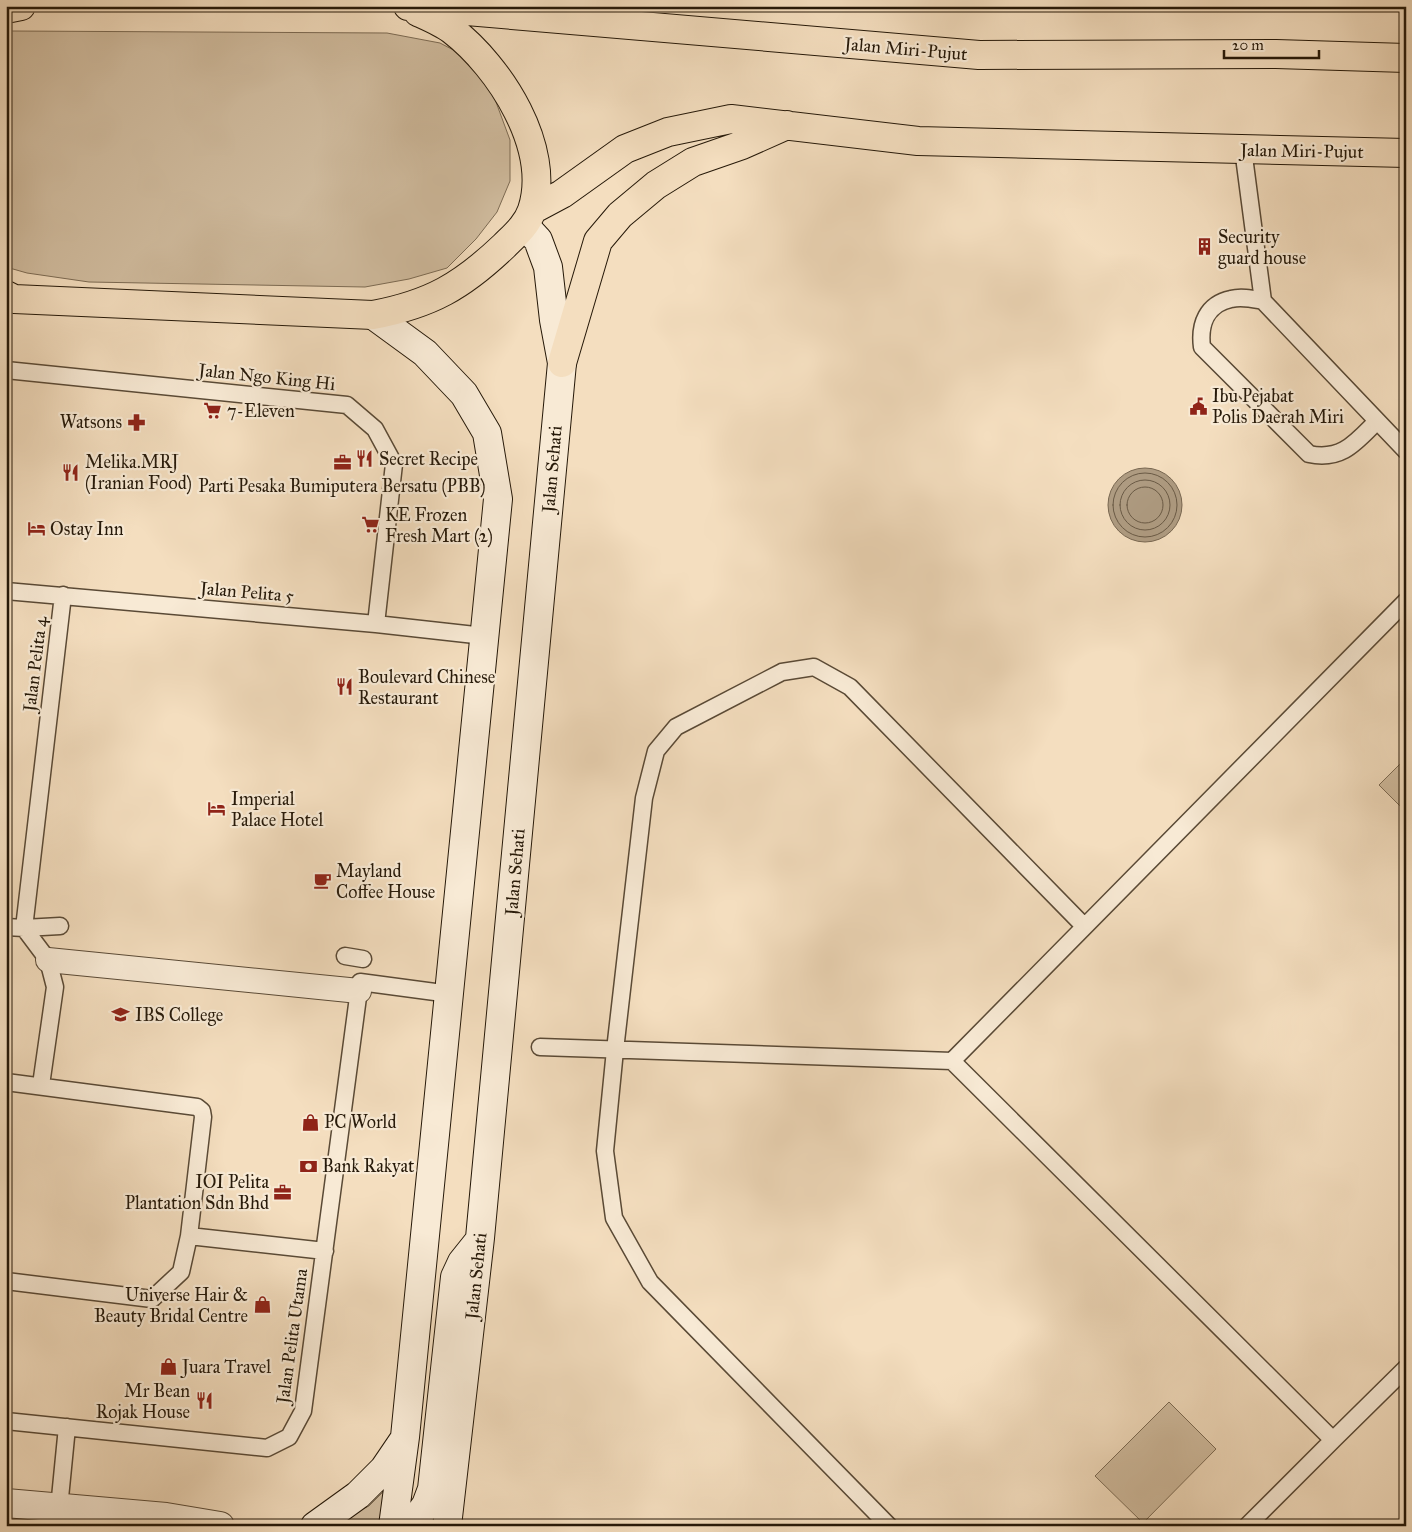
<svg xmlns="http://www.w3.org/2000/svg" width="1412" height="1532" font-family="'IM FELL Great Primer',serif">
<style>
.green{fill:#d1bda0;stroke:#7c6b54}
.water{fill:#ae9b81;stroke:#786751}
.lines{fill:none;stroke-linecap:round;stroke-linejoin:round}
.shore{stroke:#6a5a45;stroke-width:1}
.service-casing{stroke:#5a4a36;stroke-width:19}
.pedestrian-casing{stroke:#5a4a36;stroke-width:26}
.tertiary-casing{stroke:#5a4a36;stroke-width:30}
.secondary-casing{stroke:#261909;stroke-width:30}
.trunk-casing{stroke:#261909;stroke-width:30}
.service{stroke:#f8ead5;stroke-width:16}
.pedestrian{stroke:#f8ead5;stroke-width:24}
.tertiary{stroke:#f8ead5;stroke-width:28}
.secondary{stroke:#f8ead5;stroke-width:28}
.trunk{stroke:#f4debf;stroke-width:28}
.labels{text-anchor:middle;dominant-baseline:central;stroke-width:4.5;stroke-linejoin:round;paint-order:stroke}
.street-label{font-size:18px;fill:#261909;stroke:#f8ead5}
.poi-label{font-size:18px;fill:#261909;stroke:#f8ead5;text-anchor:start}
</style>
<rect width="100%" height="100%" fill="#f4debf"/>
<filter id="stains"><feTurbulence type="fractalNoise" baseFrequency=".004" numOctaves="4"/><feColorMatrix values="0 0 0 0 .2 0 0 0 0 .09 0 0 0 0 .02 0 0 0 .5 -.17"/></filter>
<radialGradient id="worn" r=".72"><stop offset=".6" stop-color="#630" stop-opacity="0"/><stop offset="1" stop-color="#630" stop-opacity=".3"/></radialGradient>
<path class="green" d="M 12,31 L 387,33 L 440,43 L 463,55 L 493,94 L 510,140 L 510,181 L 497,212 L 476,239 L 447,268 L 409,279 L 365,287 L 89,282 L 27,273 L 6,267 L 6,32 Z
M 1406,758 L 1406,812 L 1379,785 Z
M 1169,1402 L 1216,1449 L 1143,1523 L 1095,1476 Z
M 388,1487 L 383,1526 L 325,1526 L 369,1506 Z"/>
<path class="water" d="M1108 505a37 37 0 1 1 74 0a37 37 0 1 1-74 0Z"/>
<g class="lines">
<path class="shore" d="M1113 505a32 32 0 1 1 64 0a32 32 0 1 1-64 0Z
M1120 505a25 25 0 1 1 50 0a25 25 0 1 1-50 0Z
M1127 505a18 18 0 1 1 36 0a18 18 0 1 1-36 0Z"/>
<defs>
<path id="service" d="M 1243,149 L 1263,301 L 1406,451
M 1263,301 C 1253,299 1242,296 1231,299 C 1207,304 1199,324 1202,347 L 1309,454 C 1342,461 1356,442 1377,421
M 6,370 L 347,405 L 375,429 L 394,464 L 376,624
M 6,591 L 376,624 L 484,636
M 1406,601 L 952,1061 L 1333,1440 L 1406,1368
M 6,927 L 24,928 L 60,926
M 345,956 L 363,959
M 540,1047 L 952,1061
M 6,1082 L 197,1107 L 202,1111 L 203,1117 L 189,1236 L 181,1272 L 152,1299 L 6,1281
M 41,1085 L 55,987 L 48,960 L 24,928 L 63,595
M 189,1236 L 325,1251
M 6,1421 L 267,1448 L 289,1437 L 303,1411 L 360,982 L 450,994
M 59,1508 L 67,1427
M 889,1526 L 650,1282 L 614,1218 L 605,1151 L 615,1050 L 644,798 L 656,751 L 676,727 L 782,672 L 814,667 L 850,687 L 1084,926
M 1247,1526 L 1333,1440"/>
<path id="pedestrian" d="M 48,960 L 359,991"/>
<path id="tertiary" d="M 6,1503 L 166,1517 L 220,1526"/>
<path id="secondary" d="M 373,315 L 425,353 L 464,394 L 487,433 L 498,499 L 405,1437 L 393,1526
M 315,1526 L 358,1495 L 384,1469 L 403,1441
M 411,1526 L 426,1505 L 432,1489 L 455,1277 L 462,1262 L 478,1242
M 447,1526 L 480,1238 L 562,363 L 554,320 L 548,267 L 538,240 L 525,226"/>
<path id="trunk" d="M 408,6 L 979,55 L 1276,54 L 1406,58
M 6,9 L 21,6
M 532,210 L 562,194 L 625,149 L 668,132 L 731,119 L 918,141 L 1406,153
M 6,295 L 14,299 L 373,315 C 431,304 462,286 504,246 C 515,235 527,225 532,210 C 552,148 500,67 452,30 C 443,23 429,17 418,12
M 562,363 L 598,241 L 620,215 L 656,185 L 693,162 L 742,145 L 787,125"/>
</defs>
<use href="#service" class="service-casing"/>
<use href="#pedestrian" class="pedestrian-casing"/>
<use href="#tertiary" class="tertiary-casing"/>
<use href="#secondary" class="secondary-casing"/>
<use href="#trunk" class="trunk-casing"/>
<use href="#service" class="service"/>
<use href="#pedestrian" class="pedestrian"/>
<use href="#tertiary" class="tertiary"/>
<use href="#secondary" class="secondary"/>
<use href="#trunk" class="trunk"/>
</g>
<defs>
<symbol id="building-bare" viewBox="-9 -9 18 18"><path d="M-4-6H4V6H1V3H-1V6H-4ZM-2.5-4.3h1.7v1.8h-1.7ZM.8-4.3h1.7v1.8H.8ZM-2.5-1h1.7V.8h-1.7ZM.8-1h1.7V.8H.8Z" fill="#8f2418" stroke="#f8ead5" stroke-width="2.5" paint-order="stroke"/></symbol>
<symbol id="civic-bare" viewBox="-9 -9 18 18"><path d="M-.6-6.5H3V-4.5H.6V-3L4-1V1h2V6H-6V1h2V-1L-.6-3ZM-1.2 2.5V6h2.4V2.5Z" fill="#8f2418" stroke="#f8ead5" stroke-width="2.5" paint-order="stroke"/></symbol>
<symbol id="supermarket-bare" viewBox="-9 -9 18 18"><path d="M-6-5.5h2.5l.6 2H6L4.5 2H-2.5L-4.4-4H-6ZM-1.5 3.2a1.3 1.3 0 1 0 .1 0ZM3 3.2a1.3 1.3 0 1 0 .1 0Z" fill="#8f2418" stroke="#f8ead5" stroke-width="2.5" paint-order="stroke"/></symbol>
<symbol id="pharmacy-bare" viewBox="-9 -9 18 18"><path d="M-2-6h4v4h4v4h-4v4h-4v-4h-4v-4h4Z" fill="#8f2418" stroke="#f8ead5" stroke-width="2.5" paint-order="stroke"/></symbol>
<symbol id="restaurant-bare" viewBox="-9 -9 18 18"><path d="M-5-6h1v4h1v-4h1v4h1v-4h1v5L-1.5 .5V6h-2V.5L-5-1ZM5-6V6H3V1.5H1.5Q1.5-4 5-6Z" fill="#8f2418" stroke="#f8ead5" stroke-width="2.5" paint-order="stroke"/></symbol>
<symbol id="office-bare" viewBox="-9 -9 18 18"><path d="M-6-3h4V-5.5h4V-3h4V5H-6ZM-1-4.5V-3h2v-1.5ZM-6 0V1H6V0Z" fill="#8f2418" stroke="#f8ead5" stroke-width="2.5" paint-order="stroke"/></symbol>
<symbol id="hotel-bare" viewBox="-9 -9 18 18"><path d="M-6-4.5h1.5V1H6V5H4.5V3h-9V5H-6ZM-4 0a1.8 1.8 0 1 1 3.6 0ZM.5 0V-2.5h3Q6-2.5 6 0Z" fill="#8f2418" stroke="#f8ead5" stroke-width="2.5" paint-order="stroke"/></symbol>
<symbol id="cafe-bare" viewBox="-9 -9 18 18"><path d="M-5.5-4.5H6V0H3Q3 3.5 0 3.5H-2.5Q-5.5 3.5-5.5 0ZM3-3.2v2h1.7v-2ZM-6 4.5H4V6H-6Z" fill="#8f2418" stroke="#f8ead5" stroke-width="2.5" paint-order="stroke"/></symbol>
<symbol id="university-bare" viewBox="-9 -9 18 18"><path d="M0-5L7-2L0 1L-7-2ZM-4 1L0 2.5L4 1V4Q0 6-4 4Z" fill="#8f2418" stroke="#f8ead5" stroke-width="2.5" paint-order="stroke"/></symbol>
<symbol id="shop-bare" viewBox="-9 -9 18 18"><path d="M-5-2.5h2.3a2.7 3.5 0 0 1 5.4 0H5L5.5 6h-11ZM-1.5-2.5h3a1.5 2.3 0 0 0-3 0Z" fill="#8f2418" stroke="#f8ead5" stroke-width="2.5" paint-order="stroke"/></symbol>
<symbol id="bank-bare" viewBox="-9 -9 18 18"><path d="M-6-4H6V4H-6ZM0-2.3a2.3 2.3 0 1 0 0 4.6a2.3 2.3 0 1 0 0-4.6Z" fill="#8f2418" stroke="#f8ead5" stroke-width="2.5" paint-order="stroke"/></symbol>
</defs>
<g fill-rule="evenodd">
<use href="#building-bare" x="1192" y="234" width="25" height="25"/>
<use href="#civic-bare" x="1186" y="394" width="25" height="25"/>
<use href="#supermarket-bare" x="200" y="398" width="25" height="25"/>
<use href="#pharmacy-bare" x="124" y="410" width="25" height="25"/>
<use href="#restaurant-bare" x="352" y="446" width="25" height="25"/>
<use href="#office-bare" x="330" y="450" width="25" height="25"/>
<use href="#restaurant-bare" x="58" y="460" width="25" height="25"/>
<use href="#supermarket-bare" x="358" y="512" width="25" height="25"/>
<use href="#hotel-bare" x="24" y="516" width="25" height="25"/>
<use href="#restaurant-bare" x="332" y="674" width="25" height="25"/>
<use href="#hotel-bare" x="204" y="796" width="25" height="25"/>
<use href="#cafe-bare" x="310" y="868" width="25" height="25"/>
<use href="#university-bare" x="108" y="1002" width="25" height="25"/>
<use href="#shop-bare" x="298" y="1110" width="25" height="25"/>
<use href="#bank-bare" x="296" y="1154" width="25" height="25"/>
<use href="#office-bare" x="270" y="1180" width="25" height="25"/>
<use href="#shop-bare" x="250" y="1292" width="25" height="25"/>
<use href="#shop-bare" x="156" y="1354" width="25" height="25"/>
<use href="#restaurant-bare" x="192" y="1388" width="25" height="25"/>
</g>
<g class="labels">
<g class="street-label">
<text transform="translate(906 49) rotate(5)">Jalan Miri-Pujut</text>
<text transform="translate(1302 151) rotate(1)">Jalan Miri-Pujut</text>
<text transform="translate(267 377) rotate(6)">Jalan Ngo King Hi</text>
<text transform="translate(552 469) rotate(-85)">Jalan Sehati</text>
<text transform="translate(247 592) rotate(5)">Jalan Pelita 5</text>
<text transform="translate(35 664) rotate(-83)">Jalan Pelita 4</text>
<text transform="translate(515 872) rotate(-85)">Jalan Sehati</text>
<text transform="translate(476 1276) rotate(-84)">Jalan Sehati</text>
<text transform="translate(292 1336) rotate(-82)">Jalan Pelita Utama</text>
</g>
<g class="poi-label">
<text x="1218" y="237">Security<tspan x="1218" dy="21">guard house</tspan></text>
<text x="1212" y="396">Ibu Pejabat<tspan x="1212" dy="21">Polis Daerah Miri</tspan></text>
<text x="227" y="411">7-Eleven</text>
<text x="122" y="422" text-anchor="end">Watsons</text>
<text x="379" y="459">Secret Recipe</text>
<text x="85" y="462">Melika.MRJ<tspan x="85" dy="21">(Iranian Food)</tspan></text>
<text x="342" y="486" text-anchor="middle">Parti Pesaka Bumiputera Bersatu (PBB)</text>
<text x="385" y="515">KE Frozen<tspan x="385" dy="21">Fresh Mart (2)</tspan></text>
<text x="50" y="529">Ostay Inn</text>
<text x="358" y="677">Boulevard Chinese<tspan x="358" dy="21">Restaurant</tspan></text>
<text x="231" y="799">Imperial<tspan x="231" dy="21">Palace Hotel</tspan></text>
<text x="336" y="871">Mayland<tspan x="336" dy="21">Coffee House</tspan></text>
<text x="135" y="1015">IBS College</text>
<text x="324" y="1122">PC World</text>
<text x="322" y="1166">Bank Rakyat</text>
<text x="269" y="1182" text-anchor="end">IOI Pelita<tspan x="269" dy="21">Plantation Sdn Bhd</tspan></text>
<text x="248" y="1295" text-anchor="end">Universe Hair &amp;<tspan x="248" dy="21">Beauty Bridal Centre</tspan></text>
<text x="182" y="1367">Juara Travel</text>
<text x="190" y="1391" text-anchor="end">Mr Bean<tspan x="190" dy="21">Rojak House</tspan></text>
</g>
</g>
<rect width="1412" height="1532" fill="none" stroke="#f4debf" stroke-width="25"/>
<rect x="8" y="8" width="1397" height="1517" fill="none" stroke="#261909" stroke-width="2.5"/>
<rect x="12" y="12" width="1387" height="1507" fill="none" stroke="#261909"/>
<path d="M1224 50v8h95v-8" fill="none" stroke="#261909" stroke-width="2.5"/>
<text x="1232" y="50" font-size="15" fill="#261909" stroke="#f8ead5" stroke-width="4" paint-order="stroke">20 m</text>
<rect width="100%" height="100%" filter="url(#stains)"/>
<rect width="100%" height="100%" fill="url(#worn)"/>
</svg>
